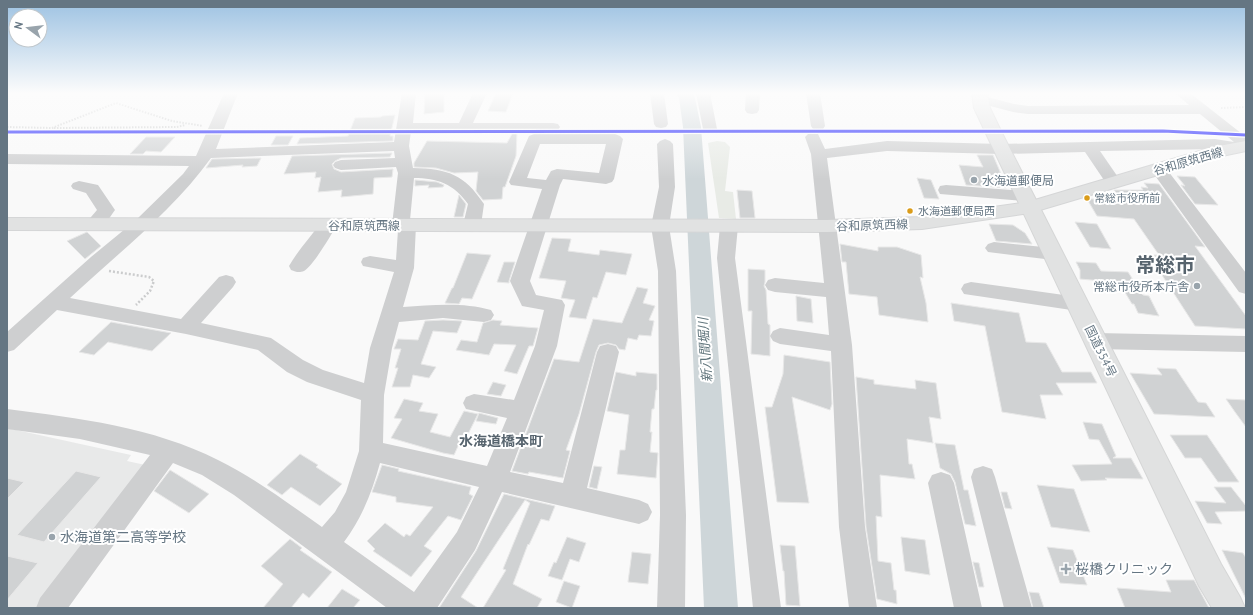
<svg xmlns="http://www.w3.org/2000/svg" width="1253" height="615" font-family="'PT Sans','Noto Sans JP',sans-serif">
<style>
.built{fill:#e8e9e9}
.green{fill:#e8ebe6}
.lines{fill:none;stroke-linecap:round;stroke-linejoin:round}
.river{fill:#ced6d9;fill-rule:evenodd}
.building{fill:#d0d2d3;stroke:#e8e8e8}
.major-casing{stroke:#d5d6d7;stroke-width:2}
.highway-casing{stroke:#d5d6d6;stroke-width:2}
.path-far1{stroke:#cbcccd;stroke-width:2;stroke-dasharray:1.5 1.5;stroke-linecap:butt}
.path{stroke:#cbcccd;stroke-width:2.5;stroke-dasharray:2 2;stroke-linecap:butt}
.minor{fill:#cecfd0;fill-rule:evenodd}
.major{fill:#e1e2e2;fill-rule:evenodd}
.highway{fill:#e1e2e2;fill-rule:evenodd}
.rail-1-casing{stroke:#fff;stroke-width:5.5}
.rail-1{stroke:#00f;stroke-width:3}
.poi-dot{fill:#99a4ac;stroke:#fff;stroke-width:1.5}
.bus-dot{fill:#da9c1a;stroke:#fff;stroke-width:1.5}
.labels{text-anchor:middle;dominant-baseline:central;stroke-width:4;stroke-linejoin:round;paint-order:stroke}
.bus-label{font-size:11px;fill:#657683;stroke:#fff;text-anchor:start}
.street-label{font-size:12px;fill:#657683;stroke:#fff}
.poi-label{font-size:12px;fill:#657683;stroke:#fff;text-anchor:start}
.water-label{font-size:13px;font-style:italic;fill:#60757c;stroke:#fff}
.quarter-label{font-size:14px;font-weight:bold;fill:#57646e;stroke:#fff}
.near-poi-label{font-size:14px;fill:#657683;stroke:#fff;text-anchor:start}
.town-label{font-size:20px;font-weight:bold;fill:#57646e;stroke:#fff}
</style>
<rect width="100%" height="100%" fill="#f9f9f9"/>
<path class="built" d="M 7,428 L 131,455 L 127,461 L 150,466 L 43,608 L 7,608 Z"/>
<path class="green" d="M 717,141 L 725,142 L 730,147 L 725,191 L 733,192 L 736,219 L 719,218 L 708,143 Z"/>
<g class="lines">
<path class="river" d="M 676,93 L 692,93 L 695,98 L 701,127 L 738,608 L 704,608 L 683,127 L 679,98 Z"/>
</g>
<path class="building" d="M 425,93 L 444,93 L 444,112 L 424,114 Z
M 496,93 L 513,93 L 506,112 L 488,111 Z
M 395,115 L 390,136 L 393,136 L 393,141 L 297,144 L 300,138 L 348,136 L 355,118 L 381,117 L 382,116 Z
M 513,132 L 517,132 L 516,156 L 505,187 L 503,187 L 502,199 L 483,200 L 476,191 L 478,172 L 454,173 L 436,168 L 414,167 L 414,163 L 427,141 L 507,143 Z
M 276,136 L 293,136 L 288,145 L 271,145 Z
M 146,137 L 175,137 L 161,152 L 146,151 L 143,154 L 130,154 Z
M 392,153 L 390,157 L 341,158 L 335,161 L 332,164 L 334,169 L 341,172 L 393,169 L 392,177 L 374,178 L 373,194 L 341,197 L 342,190 L 318,192 L 321,177 L 315,178 L 316,172 L 284,174 L 292,156 Z
M 977,155 L 993,155 L 1007,188 L 966,185 L 959,165 L 983,167 Z
M 261,158 L 257,166 L 242,167 L 243,165 L 206,168 L 212,159 Z
M 1177,176 L 1195,177 L 1218,205 L 1195,204 L 1181,185 L 1185,186 Z
M 917,178 L 931,180 L 939,199 L 924,198 Z
M 415,180 L 437,182 L 444,185 L 443,187 L 428,188 L 429,185 L 415,186 Z
M 1144,183 L 1159,184 L 1205,247 L 1195,246 L 1246,316 L 1246,329 L 1195,326 L 1149,255 L 1159,255 L 1134,219 L 1097,216 L 1087,199 L 1120,199 L 1114,190 L 1143,190 L 1141,187 L 1148,188 Z
M 737,190 L 752,191 L 755,218 L 740,218 Z
M 459,195 L 466,204 L 463,217 L 454,217 Z
M 1075,222 L 1097,224 L 1111,249 L 1090,247 Z
M 989,224 L 1013,225 L 1025,233 L 1032,244 L 996,241 Z
M 87,232 L 101,246 L 85,259 L 67,241 Z
M 552,238 L 571,239 L 568,251 L 599,255 L 600,250 L 632,254 L 626,275 L 606,272 L 597,298 L 593,297 L 586,319 L 569,317 L 575,300 L 561,298 L 566,281 L 539,278 Z
M 840,244 L 878,251 L 878,247 L 897,247 L 921,255 L 923,278 L 920,277 L 926,303 L 928,322 L 879,315 L 877,297 L 849,294 L 846,262 L 842,262 Z
M 467,253 L 491,255 L 472,299 L 462,298 L 459,304 L 445,303 L 452,288 L 453,288 Z
M 504,262 L 515,262 L 509,281 L 509,283 L 497,282 Z
M 1076,262 L 1096,263 L 1101,271 L 1128,272 L 1143,295 L 1149,296 L 1159,316 L 1138,313 L 1134,304 L 1132,304 L 1123,289 L 1118,289 L 1114,282 L 1080,279 L 1080,270 Z
M 748,269 L 765,270 L 765,282 L 764,286 L 766,290 L 768,324 L 770,325 L 770,356 L 751,354 L 752,311 L 748,311 Z
M 637,287 L 648,289 L 643,303 L 655,306 L 649,320 L 654,321 L 651,336 L 639,335 L 637,340 L 628,338 L 625,350 L 619,349 L 616,345 L 608,343 L 599,345 L 596,352 L 579,414 L 566,450 L 570,451 L 563,478 L 529,472 L 528,474 L 512,471 L 554,359 L 579,362 L 593,319 L 622,323 Z
M 796,296 L 811,299 L 813,323 L 797,321 Z
M 951,303 L 1019,313 L 1026,342 L 1046,343 L 1062,372 L 1091,372 L 1097,383 L 1056,383 L 1063,395 L 1040,395 L 1046,419 L 1002,412 L 985,326 L 954,321 Z
M 443,320 L 462,321 L 457,333 L 433,331 L 421,364 L 436,367 L 429,378 L 413,375 L 410,387 L 392,387 L 398,368 L 395,368 L 401,349 L 394,349 L 398,339 L 418,340 L 425,321 Z
M 493,320 L 502,321 L 500,325 L 538,328 L 533,346 L 529,346 L 517,374 L 504,371 L 516,345 L 494,344 L 489,355 L 456,350 L 461,340 L 477,342 L 483,323 Z
M 111,322 L 171,333 L 152,351 L 108,342 L 94,355 L 79,352 Z
M 784,355 L 830,362 L 832,404 L 830,410 L 792,397 L 809,503 L 777,502 L 765,407 L 772,407 L 783,374 Z
M 1157,368 L 1176,369 L 1198,402 L 1206,403 L 1215,417 L 1154,414 L 1130,373 L 1162,375 Z
M 616,372 L 636,376 L 636,372 L 657,374 L 657,390 L 656,390 L 654,409 L 652,409 L 650,432 L 652,432 L 650,452 L 658,453 L 656,478 L 617,474 L 620,450 L 625,450 L 629,415 L 607,411 Z
M 856,377 L 874,380 L 874,384 L 916,389 L 915,380 L 936,383 L 941,419 L 929,417 L 933,443 L 907,439 L 909,464 L 912,464 L 915,479 L 880,475 L 882,517 L 876,516 L 878,561 L 891,563 L 894,590 L 896,590 L 897,604 L 877,599 L 866,527 Z
M 493,382 L 506,385 L 501,396 L 487,394 Z
M 404,399 L 423,403 L 419,411 L 438,414 L 430,432 L 450,437 L 464,411 L 478,414 L 468,434 L 464,433 L 454,455 L 443,453 L 391,438 L 402,419 L 394,418 Z
M 1226,399 L 1246,400 L 1246,427 L 1235,412 Z
M 479,413 L 498,418 L 496,424 L 476,421 Z
M 1083,422 L 1102,424 L 1116,456 L 1113,458 L 1131,458 L 1143,479 L 1105,478 L 1107,480 L 1081,481 L 1072,465 L 1112,464 L 1099,440 L 1089,439 Z
M 1170,435 L 1207,435 L 1239,482 L 1218,482 L 1201,458 L 1185,458 Z
M 935,443 L 955,445 L 964,490 L 968,490 L 976,526 L 965,524 L 955,482 L 951,474 L 940,468 Z
M 300,454 L 318,465 L 316,467 L 342,484 L 320,506 L 291,487 L 282,495 L 267,485 Z
M 382,465 L 399,469 L 398,471 L 471,487 L 469,494 L 473,496 L 461,520 L 448,516 L 424,546 L 432,551 L 411,577 L 373,551 L 375,549 L 367,541 L 385,523 L 404,537 L 406,534 L 410,536 L 433,507 L 396,502 L 396,497 L 372,492 Z
M 594,466 L 602,467 L 597,489 L 589,487 Z
M 170,470 L 209,494 L 189,513 L 154,491 Z
M 76,471 L 101,477 L 44,542 L 17,535 Z
M 7,478 L 24,482 L 7,499 Z
M 1037,485 L 1074,489 L 1090,532 L 1051,527 Z
M 1214,487 L 1231,487 L 1246,506 L 1246,511 L 1215,512 L 1222,524 L 1207,523 L 1195,501 L 1226,503 Z
M 1001,492 L 1007,492 L 1012,509 L 1005,508 Z
M 504,494 L 555,506 L 549,521 L 541,519 L 529,545 L 528,544 L 513,584 L 542,599 L 537,608 L 483,608 L 506,570 L 503,569 L 530,503 L 525,500 L 461,597 L 478,608 L 439,608 L 476,551 Z
M 567,537 L 586,543 L 579,562 L 570,559 L 562,580 L 548,576 L 554,562 L 556,563 Z
M 901,537 L 925,540 L 930,575 L 905,571 Z
M 290,539 L 302,548 L 300,550 L 332,572 L 309,598 L 303,593 L 291,608 L 263,608 L 283,584 L 261,566 Z
M 780,545 L 795,546 L 800,606 L 786,605 L 784,571 L 783,571 Z
M 1047,547 L 1073,550 L 1087,585 L 1060,583 Z
M 1222,550 L 1243,553 L 1246,558 L 1246,599 Z
M 632,552 L 651,554 L 648,584 L 628,582 Z
M 7,556 L 38,563 L 7,600 Z
M 973,562 L 979,563 L 984,587 L 979,587 Z
M 1166,580 L 1194,580 L 1209,608 L 1125,608 L 1117,588 L 1171,592 Z
M 564,581 L 580,586 L 572,608 L 556,602 Z
M 342,589 L 360,600 L 353,608 L 327,608 Z
M 1029,592 L 1039,593 L 1044,608 L 1033,608 Z"/>
<g class="lines">
<defs>
<path id="major" d="M 1246,141 L 1246,151 L 1222,156 L 1030,213 L 922,229 L 827,232 L 7,230 L 7,218 L 827,220 L 922,217 L 1028,202 L 1213,147 Z"/>
<path id="highway" d="M 972,93 L 987,93 L 990,108 L 1001,131 L 1221,564 L 1240,597 L 1245,608 L 1212,608 L 1199,586 L 974,108 Z"/>
</defs>
<use href="#major" class="major-casing"/>
<use href="#highway" class="highway-casing"/>
<path class="path-far1" d="M 1221,108 L 1246,107
M 7,127 L 52,128 L 116,103 L 172,121 L 203,126
M 54,128 L 177,127 L 185,125"/>
<path class="path" d="M 109,271 L 149,277 L 154,281 L 150,291 L 136,305"/>
<path class="minor" d="M 224,93 L 238,93 L 216,149 L 394,142 L 402,93 L 416,93 L 413,123 L 459,123 L 473,93 L 487,93 L 473,123 L 553,123 L 558,124 L 560,127 L 558,130 L 553,131 L 411,131 L 409,146 L 413,168 C 448,169 464,174 484,204 L 481,225 L 478,229 L 472,230 L 466,229 L 463,225 L 468,204 C 454,184 437,178 414,178 L 410,220 L 413,221 L 416,225 L 414,268 L 403,307 C 432,305 463,302 491,310 L 494,315 L 491,320 L 484,322 L 443,318 L 399,322 L 392,348 L 384,395 L 383,443 L 487,466 L 507,418 L 466,409 L 463,403 L 466,397 L 474,394 L 514,400 L 535,346 L 544,310 L 522,306 L 510,281 L 542,189 L 511,185 L 509,182 L 529,136 L 534,134 L 615,134 L 620,136 L 623,139 L 614,179 L 612,182 L 606,184 L 563,179 L 560,185 L 530,281 L 536,295 L 562,300 L 565,305 L 557,346 L 510,472 L 563,483 L 597,352 L 600,346 L 608,344 L 616,346 L 619,352 L 587,488 L 639,500 L 648,504 L 652,512 L 648,520 L 639,524 L 502,492 L 475,550 L 437,608 L 387,608 L 234,495 L 202,475 L 173,463 L 68,608 L 36,608 L 40,598 L 150,455 L 80,439 L 7,429 L 7,409 C 78,418 153,427 218,460 C 255,478 289,504 322,527 L 335,512 L 346,492 L 359,451 L 361,400 L 307,382 L 287,372 L 258,350 L 186,334 L 57,310 L 14,350 L 7,352 L 7,332 L 91,257 L 136,220 L 183,174 L 189,166 L 7,164 L 7,154 L 196,156 ZM 540,144 L 606,144 L 599,173 L 557,169 L 551,171 L 546,180 L 527,178 ZM 394,151 L 395,158 L 341,160 L 335,162 L 333,165 L 335,168 L 341,170 L 396,167 L 398,173 L 392,225 L 395,229 L 398,230 L 396,260 L 370,256 L 363,258 L 361,262 L 363,266 L 394,272 L 370,348 L 364,383 L 323,370 L 303,360 L 271,338 L 201,323 L 233,287 L 236,282 L 233,277 L 226,275 L 219,277 L 181,319 L 70,298 C 118,253 172,212 211,158 ZM 380,463 L 479,487 L 457,532 L 414,592 L 344,542 C 362,518 372,492 380,463 Z
M 650,93 L 664,93 L 668,124 L 666,127 L 661,128 L 656,127 L 654,124 Z
M 696,93 L 710,93 L 717,129 L 715,132 L 710,133 L 705,132 L 703,129 Z
M 746,93 L 760,93 L 759,110 L 757,113 L 752,114 L 747,113 L 745,110 Z
M 806,93 L 820,93 L 825,126 L 823,129 L 818,130 L 813,129 L 811,126 Z
M 1175,93 L 1190,93 L 1246,137 L 1246,149 L 1239,152 L 1215,149 L 1100,151 L 1122,183 L 1120,186 L 1114,188 L 1108,186 L 1085,152 L 1001,154 L 887,151 L 827,158 L 852,345 L 865,527 L 877,608 L 849,608 L 839,527 L 831,351 L 780,344 L 773,341 L 770,336 L 773,331 L 780,328 L 829,335 L 826,297 L 775,292 L 768,290 L 765,285 L 768,280 L 775,278 L 824,283 L 811,154 L 805,137 L 808,134 L 813,132 L 818,134 L 825,149 L 887,141 L 1001,144 L 1215,139 L 1234,142 L 1200,114 L 1028,114 L 1013,112 L 975,102 L 973,99 L 975,96 L 980,95 L 1014,104 L 1028,106 L 1189,105 Z
M 665,139 L 670,141 L 673,144 L 675,187 L 669,226 L 676,271 L 686,515 L 685,608 L 657,608 L 660,515 L 658,271 L 651,226 L 659,187 L 657,144 L 660,141 Z
M 1159,165 L 1165,167 L 1246,273 L 1246,294 L 1239,292 L 1151,170 L 1153,167 Z
M 79,181 L 98,185 L 115,210 C 108,220 101,231 88,228 L 85,224 L 97,210 L 86,193 L 73,189 L 71,186 L 73,183 Z
M 946,185 L 1025,191 L 1031,192 L 1033,196 L 1031,200 L 1025,201 L 940,194 L 938,190 L 940,186 Z
M 328,220 L 334,221 L 337,225 C 331,235 313,266 304,271 C 299,273 296,272 291,270 L 289,266 C 298,250 311,237 322,221 Z
M 729,221 L 735,222 L 738,226 L 735,258 L 781,608 L 753,608 L 717,258 L 720,226 L 723,222 Z
M 994,242 L 1053,248 L 1060,250 L 1062,254 L 1060,258 L 1053,260 L 988,252 L 985,248 L 988,244 Z
M 971,282 L 1078,297 L 1085,299 L 1088,304 L 1085,309 L 1078,311 L 964,294 L 961,289 L 964,284 Z
M 1096,333 L 1246,336 L 1246,352 L 1096,349 L 1089,347 L 1086,341 L 1089,335 Z
M 983,466 L 992,469 L 995,477 L 1032,608 L 1004,608 L 971,477 L 974,469 Z
M 941,472 L 950,475 L 954,483 L 982,608 L 954,608 L 928,483 L 932,475 Z"/>
<use href="#major" class="major"/>
<use href="#highway" class="highway"/>
<defs>
<path id="rail-1" d="M 7,132 L 1163,131 L 1246,135"/>
</defs>
<use href="#rail-1" class="rail-1-casing"/>
<use href="#rail-1" class="rail-1"/>
</g>
<linearGradient id="sky" x2="0" y2="1"><stop stop-color="#9dc2e2"/><stop offset="0.52" stop-color="#fcfcfc"/><stop offset="1" stop-color="#fcfcfc" stop-opacity="0"/></linearGradient>
<rect width="1253" height="179" fill="url(#sky)"/>
<g class="poi-dot">
<circle cx="974" cy="180" r="4"/>
<circle cx="1197" cy="286" r="4"/>
<circle cx="52" cy="537" r="4"/>
<path d="M1064 563h4v4h4v4h-4v4h-4v-4h-4v-4h4z"/>
</g>
<g class="bus-dot">
<circle cx="1087" cy="198" r="3.5"/>
<circle cx="910" cy="211" r="3.5"/>
</g>
<g class="labels">
<g class="bus-label">
<text x="1094" y="198">常総市役所前</text>
<text x="918" y="211">水海道郵便局西</text>
</g>
<g class="street-label">
<text transform="translate(1188 161) rotate(-16)">谷和原筑西線</text>
<text x="364" y="225">谷和原筑西線</text>
<text transform="translate(872 225) rotate(-2)">谷和原筑西線</text>
<text transform="translate(1101 351) rotate(64)">国道354号</text>
</g>
<g class="poi-label">
<text x="982" y="180">水海道郵便局</text>
<text x="1189" y="286" text-anchor="end">常総市役所本庁舎</text>
</g>
<g class="water-label">
<text transform="translate(705 350) rotate(-94)">新八間堀川</text>
</g>
<g class="quarter-label">
<text x="501" y="441">水海道橋本町</text>
</g>
<g class="near-poi-label">
<text x="60" y="537">水海道第二高等学校</text>
<text x="1075" y="569">桜橋クリニック</text>
</g>
<g class="town-label">
<text x="1165" y="265">常総市</text>
</g>
</g>
<rect width="1253" height="615" fill="none" stroke="#657683" stroke-width="16"/>
<g transform="translate(28 28) rotate(285)"><circle r="19" fill="#ffffff" stroke="#c1c8cd"/>
<path d="M0-3L7 15L0 10L-7 15Z" fill="#99a4ac"/>
<text y="-6" font-size="11" font-weight="bold" text-anchor="middle" fill="#657683">N</text>
</g>
</svg>
